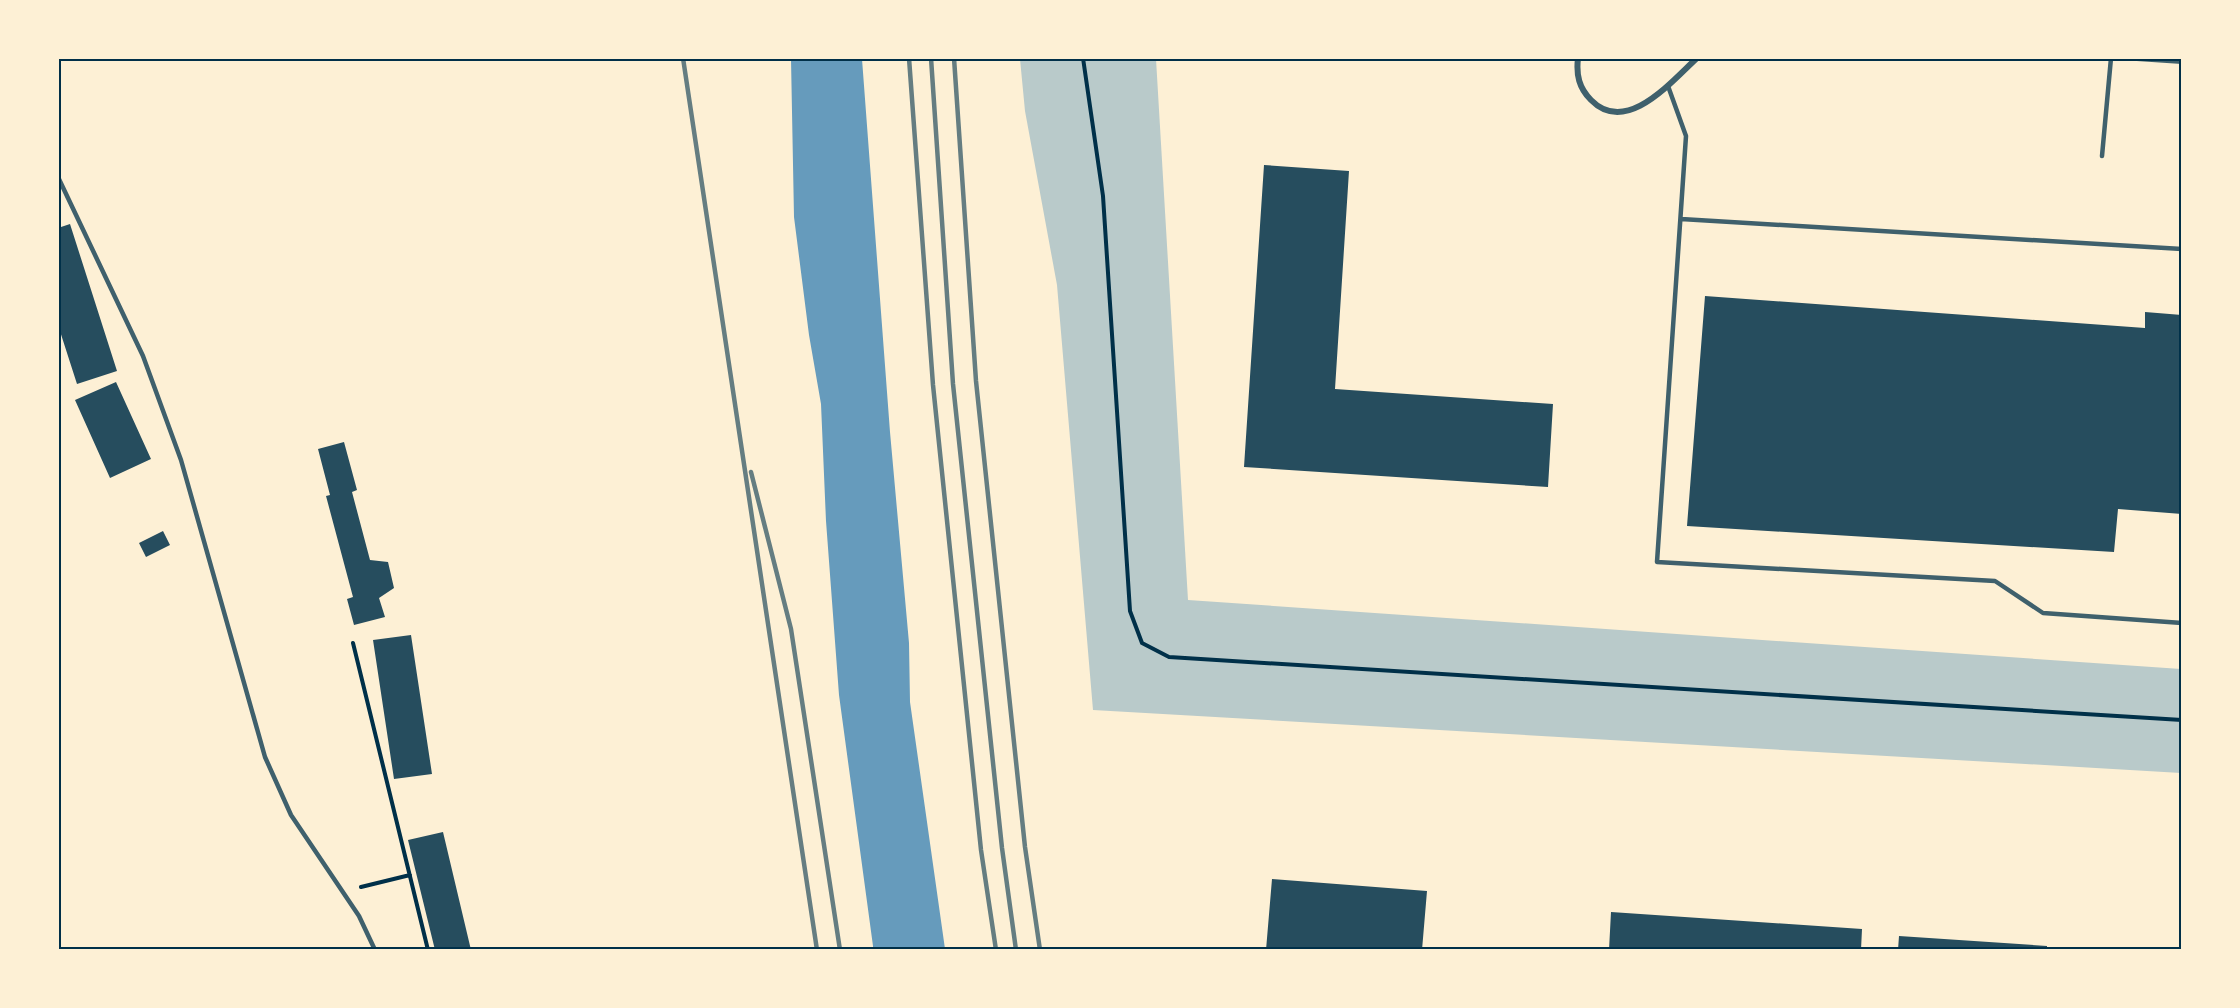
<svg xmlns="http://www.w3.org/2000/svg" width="2240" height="1008" font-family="'Golos Text',sans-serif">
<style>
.green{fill:#b9caca}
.water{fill:#669bbc}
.building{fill:#264d5e}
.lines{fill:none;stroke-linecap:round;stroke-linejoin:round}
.path{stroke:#003049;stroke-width:4}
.service{stroke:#3f606c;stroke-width:4.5}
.minor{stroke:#3f606c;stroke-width:6}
.rail{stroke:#657d81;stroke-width:4.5}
.neatline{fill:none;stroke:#003049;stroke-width:2}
</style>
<rect width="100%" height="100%" fill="#fdf0d5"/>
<path class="green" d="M 1020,59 L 1156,59 L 1188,600 L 2181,669 L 2181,773 L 1093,710 L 1057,285 L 1025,111 Z"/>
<path class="water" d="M 791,59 L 862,59 L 890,432 L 909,643 L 910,702 L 945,949 L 873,949 L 873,946 L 839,695 L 826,521 L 821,404 L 809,335 L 794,217 Z"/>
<path class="building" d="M 1264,165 L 1349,171 L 1335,389 L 1553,404 L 1548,487 L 1244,467 Z
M 70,224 L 117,371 L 77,384 L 58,325 L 58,228 Z
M 1705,296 L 2145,328 L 2145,312 L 2182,315 L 2182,514 L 2118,509 L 2114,552 L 1687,526 Z
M 116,382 L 151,459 L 110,478 L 75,400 Z
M 344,442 L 357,490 L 352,492 L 370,560 L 388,562 L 394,588 L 379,598 L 385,617 L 354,625 L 347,599 L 353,597 L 326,496 L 330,495 L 318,449 Z
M 163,531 L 170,545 L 146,557 L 139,543 Z
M 411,635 L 432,774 L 394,779 L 373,640 Z
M 443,832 L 471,950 L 435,950 L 408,840 Z
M 1272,879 L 1427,891 L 1422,950 L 1266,950 Z
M 1611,912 L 1862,929 L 1861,950 L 1609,950 Z
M 1899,936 L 2047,946 L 2047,950 L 1898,950 Z"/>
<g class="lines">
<path class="path" d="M 1083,58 L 1103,196 L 1130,611 L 1142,643 L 1169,657 L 2182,720
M 353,643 L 428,950
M 361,887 L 410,875"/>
<path class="service" d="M 1668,86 L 1686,136 L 1657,562 L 1995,581 L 2043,613 L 2182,623
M 2102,156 L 2111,58
M 58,177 L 143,356 L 181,460 L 265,757 L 291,815 L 359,916 L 375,950
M 1681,219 L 2182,249"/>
<path class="minor" d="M 1578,58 C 1576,75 1579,88 1591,100 C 1626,136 1671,82 1697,58
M 2137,58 L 2182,61"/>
<path class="rail" d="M 683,58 L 817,950
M 909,58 L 933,385 L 981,850 L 996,950
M 931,58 L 953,384 L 1002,848 L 1016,950
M 954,58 L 976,381 L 1025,847 L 1040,950
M 751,472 L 791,629 L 840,950"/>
</g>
<rect width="2240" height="1008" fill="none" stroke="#fdf0d5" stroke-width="120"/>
<rect x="60" y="60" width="2120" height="888" class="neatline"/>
</svg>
